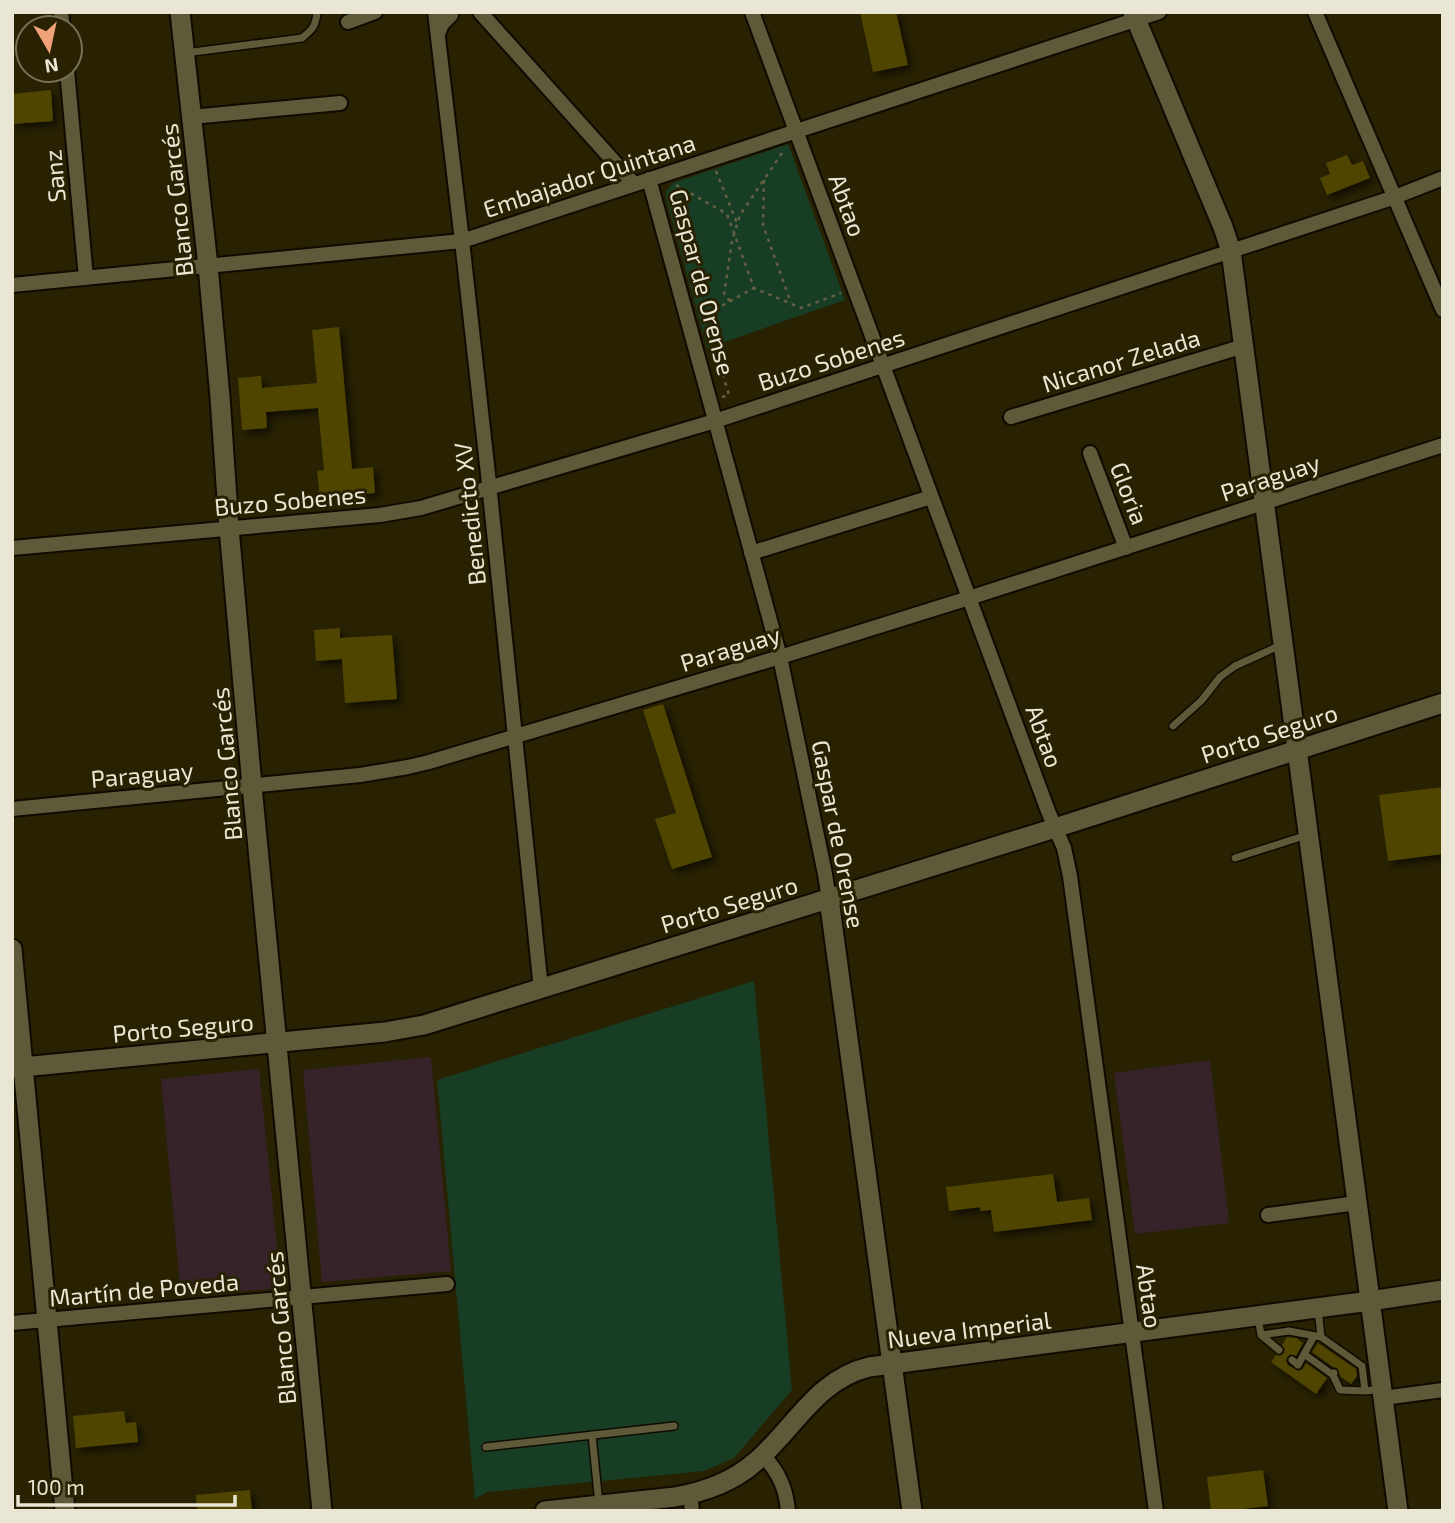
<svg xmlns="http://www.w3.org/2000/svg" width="1455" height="1523" font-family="'Exo 2',sans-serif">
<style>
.education{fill:#362329}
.green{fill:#173e25}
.building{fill:#4f4506;filter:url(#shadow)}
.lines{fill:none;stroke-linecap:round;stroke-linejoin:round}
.service-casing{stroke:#100b00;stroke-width:10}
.minor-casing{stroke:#100b00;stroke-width:18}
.tertiary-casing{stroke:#100b00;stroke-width:23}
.secondary-casing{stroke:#100b00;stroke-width:23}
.path{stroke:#656044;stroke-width:2.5;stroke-dasharray:3.5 5;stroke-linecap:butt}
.service{stroke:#5e5938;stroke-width:7}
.minor{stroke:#5e5938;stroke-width:14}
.tertiary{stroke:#5e5938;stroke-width:19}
.secondary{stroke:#5e5938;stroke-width:19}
.labels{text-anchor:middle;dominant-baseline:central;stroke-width:6;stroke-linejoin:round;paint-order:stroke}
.street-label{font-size:24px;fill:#e9e6d4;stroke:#282202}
</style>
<defs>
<filter id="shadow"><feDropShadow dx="4.5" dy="4.5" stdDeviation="3.5" flood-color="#0009"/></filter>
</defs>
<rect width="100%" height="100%" fill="#282202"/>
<path class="education" d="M 431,1057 L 451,1271 L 322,1282 L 303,1070 Z
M 1210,1060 L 1229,1223 L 1135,1234 L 1114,1073 Z
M 259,1069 L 281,1288 L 181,1296 L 161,1079 Z"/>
<path class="green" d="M 788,144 L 845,300 L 707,348 L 666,198 L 666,191 L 673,183 Z
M 754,981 L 792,1390 L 734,1458 L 704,1471 L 487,1492 L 475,1499 L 437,1080 Z"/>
<path class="building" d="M 860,12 L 896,12 L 908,65 L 873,72 Z
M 51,90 L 53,121 L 12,124 L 12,94 Z
M 1347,155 L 1352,165 L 1363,161 L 1370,178 L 1327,195 L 1320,178 L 1330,174 L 1326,163 Z
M 339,327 L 352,469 L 373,467 L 375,493 L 320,498 L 317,471 L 324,470 L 318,408 L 266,412 L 267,428 L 242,430 L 238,378 L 261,376 L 262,388 L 317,383 L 312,330 Z
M 340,628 L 340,638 L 392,635 L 397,699 L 345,703 L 342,659 L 316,661 L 314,630 Z
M 663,704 L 712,857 L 672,869 L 655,819 L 676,813 L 643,710 Z
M 1443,787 L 1443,854 L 1388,861 L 1379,795 Z
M 1053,1174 L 1057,1202 L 1089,1198 L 1092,1220 L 994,1232 L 991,1210 L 980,1211 L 980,1207 L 949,1211 L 946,1187 Z
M 1287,1337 L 1296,1338 L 1303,1343 L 1296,1356 L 1291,1354 L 1287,1357 L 1286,1361 L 1288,1365 L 1298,1371 L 1303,1369 L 1306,1363 L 1327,1378 L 1316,1394 L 1271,1362 L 1276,1355 L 1280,1356 L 1284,1353 L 1285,1349 L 1282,1345 Z
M 1318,1343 L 1356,1369 L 1357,1376 L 1351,1384 L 1341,1377 L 1337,1368 L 1333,1367 L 1312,1352 Z
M 124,1411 L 126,1423 L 136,1422 L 138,1442 L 76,1448 L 73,1416 Z
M 1263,1470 L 1268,1506 L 1226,1511 L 1211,1511 L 1207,1477 Z
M 250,1490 L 252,1511 L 197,1511 L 196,1495 Z"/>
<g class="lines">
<defs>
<path id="service" d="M 185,53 L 302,38 C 312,30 316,26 317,12
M 1173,726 L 1201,701 L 1220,677 L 1235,666 L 1283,644
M 1235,858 L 1307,835
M 1258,1317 L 1261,1335 L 1279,1350
M 1261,1335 L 1289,1331 L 1321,1337 L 1318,1309
M 1321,1337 L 1362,1366 L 1365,1391
M 1304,1354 L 1333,1375
M 1292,1360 L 1298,1365 L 1314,1336
M 1334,1373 L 1333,1375 L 1340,1390 L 1365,1391 L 1381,1389
M 592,1435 L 599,1504
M 486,1447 L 674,1426"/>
<path id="minor" d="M 61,12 L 63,28
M 435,12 L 462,241 L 488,474 L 541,989
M 480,12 L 634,184
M 752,12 L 1048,811 L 1064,848 L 1070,876 L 1156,1511
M 1315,12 L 1443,310
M 348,22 L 375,12
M 438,34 L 442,24 L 451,15
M 67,70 L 86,278
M 191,117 L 340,103
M 649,179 L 780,657 L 825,874 L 829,899
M 12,285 L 462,241 L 1159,12
M 1011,417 L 1244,346
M 1090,453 L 1126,548
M 12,548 L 380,515 L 421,508 L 715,421 L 1395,197 L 1443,178
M 751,553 L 931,497
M 12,809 L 360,775 L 408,767 L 429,762 L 780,657 L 969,598 L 1443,445
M 1268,1215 L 1357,1203
M 12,1323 L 447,1284
M 1383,1398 L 1443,1390
M 763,1455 C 778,1472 786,1487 788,1511
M 690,1494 L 692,1511"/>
<path id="tertiary" d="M 180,12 L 208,266 L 220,397 L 229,528 L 252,786 L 322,1511
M 829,899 L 912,1511
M 12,949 L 65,1511
M 12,1068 L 385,1032 L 424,1025 L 1055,828 L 1443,703"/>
<path id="secondary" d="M 1133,12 L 1223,227 L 1231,251 L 1398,1511
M 545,1511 L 675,1497 C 704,1492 731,1483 754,1463 C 794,1430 815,1380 869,1367 L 1370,1301 L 1443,1290"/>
</defs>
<use href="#service" class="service-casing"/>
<use href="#minor" class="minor-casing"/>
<use href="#tertiary" class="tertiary-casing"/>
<use href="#secondary" class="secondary-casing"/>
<path class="path" d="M 716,171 L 737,223
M 764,180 L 763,225 L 791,303
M 676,185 L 727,214 L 754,288 L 801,308 L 841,293
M 730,301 L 724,295 L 732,241 L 740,215 L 784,150
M 722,397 L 729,395 L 705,315 L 754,288"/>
<use href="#service" class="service"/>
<use href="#minor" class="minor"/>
<use href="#tertiary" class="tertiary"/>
<use href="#secondary" class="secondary"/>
</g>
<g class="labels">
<g class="street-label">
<text transform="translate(589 175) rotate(-18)">Embajador Quintana</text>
<text transform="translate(54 176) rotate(-95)">Sanz</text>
<text transform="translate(176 200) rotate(-96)">Blanco Garcés</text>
<text transform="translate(848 205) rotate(70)">Abtao</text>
<text transform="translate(703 282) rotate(75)">Gaspar de Orense</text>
<text transform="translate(831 359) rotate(-18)">Buzo Sobenes</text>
<text transform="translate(1121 360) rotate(-17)">Nicanor Zelada</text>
<text transform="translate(1270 477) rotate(-18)">Paraguay</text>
<text transform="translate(1130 493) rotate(69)">Gloria</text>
<text transform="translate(290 500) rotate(-5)">Buzo Sobenes</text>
<text transform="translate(469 514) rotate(-96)">Benedicto XV</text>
<text transform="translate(730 648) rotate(-17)">Paraguay</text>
<text transform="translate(1269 733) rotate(-18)">Porto Seguro</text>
<text transform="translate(1045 736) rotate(70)">Abtao</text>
<text transform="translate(226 764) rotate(-95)">Blanco Garcés</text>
<text transform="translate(142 774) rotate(-5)">Paraguay</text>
<text transform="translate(839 834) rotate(79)">Gaspar de Orense</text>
<text transform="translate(729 904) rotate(-17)">Porto Seguro</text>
<text transform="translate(183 1027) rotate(-5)">Porto Seguro</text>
<text transform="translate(144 1289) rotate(-5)">Martín de Poveda</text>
<text transform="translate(1150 1296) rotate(82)">Abtao</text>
<text transform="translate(280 1328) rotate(-95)">Blanco Garcés</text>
<text transform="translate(969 1329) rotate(-7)">Nueva Imperial</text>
</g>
</g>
<rect width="1455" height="1523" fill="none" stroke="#e9e6d4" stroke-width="28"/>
<g transform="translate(49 49) rotate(171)"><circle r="33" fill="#282202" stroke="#757056" stroke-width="2"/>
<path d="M0-5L12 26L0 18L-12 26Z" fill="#f0a278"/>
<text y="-10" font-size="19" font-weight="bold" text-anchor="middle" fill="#e9e6d4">N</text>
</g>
<path d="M18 1495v10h217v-10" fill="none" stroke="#e9e6d4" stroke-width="3.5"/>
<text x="28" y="1495" font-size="21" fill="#e9e6d4" stroke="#282202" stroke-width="5" paint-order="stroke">100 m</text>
</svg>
